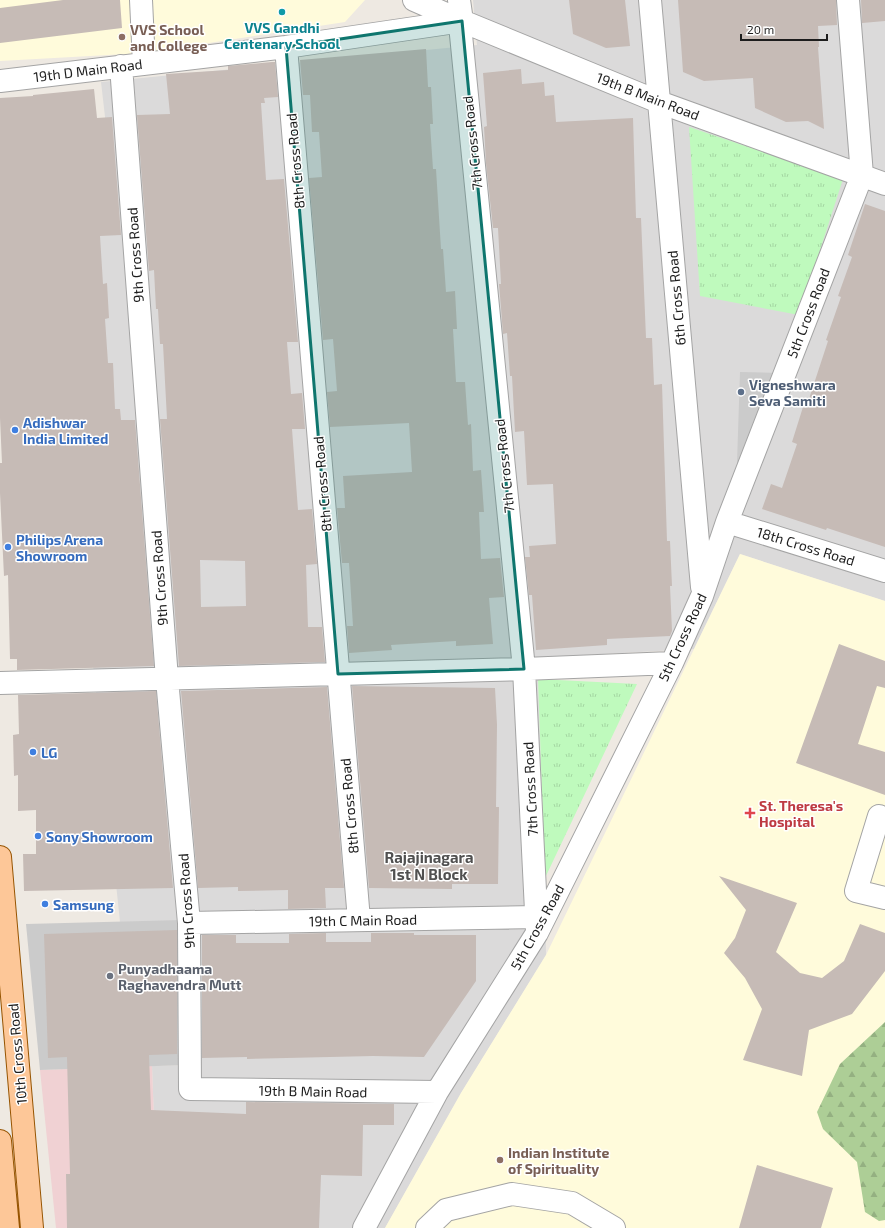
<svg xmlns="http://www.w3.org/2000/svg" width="885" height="1228" font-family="'Exo 2',sans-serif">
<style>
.residential{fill:#dbdada}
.commercial{fill:#f0d1d3}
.education{fill:#fffbdb}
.religious{fill:#cbcbcb}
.forest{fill:url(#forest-firs)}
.park{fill:url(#park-tufts)}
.building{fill:#c6bbb6;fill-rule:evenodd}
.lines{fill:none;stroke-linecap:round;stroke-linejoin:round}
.minor-casing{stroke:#a4a4a4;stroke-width:24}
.major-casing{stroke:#965400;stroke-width:24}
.minor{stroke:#fff;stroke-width:22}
.major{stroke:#fdc798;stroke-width:22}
.marked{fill:#0f766e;fill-opacity:0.2;stroke:#0f766e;stroke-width:3;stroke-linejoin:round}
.culture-dot{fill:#0f9aa8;stroke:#fff;stroke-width:1.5}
.education-dot{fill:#8d6e63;stroke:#fff;stroke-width:1.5}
.service-dot{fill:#5c6f8a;stroke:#fff;stroke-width:1.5}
.shop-dot{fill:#3f7fe0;stroke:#fff;stroke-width:1.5}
.health-dot{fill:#e0444e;stroke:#fff;stroke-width:1.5}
.worship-dot{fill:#6b7280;stroke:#fff;stroke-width:1.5}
.labels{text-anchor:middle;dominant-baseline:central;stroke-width:3;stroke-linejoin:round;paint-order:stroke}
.culture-label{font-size:14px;font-weight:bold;fill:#0d838f;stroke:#fff}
.education-label{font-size:14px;font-weight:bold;fill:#785e54;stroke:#fff;text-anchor:start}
.street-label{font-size:14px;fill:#1d1d1d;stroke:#fff}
.service-label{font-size:14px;font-weight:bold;fill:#4e5e75;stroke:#fff;text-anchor:start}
.shop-label{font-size:14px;font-weight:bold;fill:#366cbe;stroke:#fff;text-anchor:start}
.health-label{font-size:14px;font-weight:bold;fill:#be3a42;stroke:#fff;text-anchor:start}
.worship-label{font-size:14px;font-weight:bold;fill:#5b616d;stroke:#fff;text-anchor:start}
.neighbourhood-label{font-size:15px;font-weight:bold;fill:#505050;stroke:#fff}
</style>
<defs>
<pattern id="forest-firs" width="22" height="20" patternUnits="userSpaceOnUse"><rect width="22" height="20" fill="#adce96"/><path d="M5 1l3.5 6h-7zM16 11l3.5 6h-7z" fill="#94b081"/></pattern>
<pattern id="park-tufts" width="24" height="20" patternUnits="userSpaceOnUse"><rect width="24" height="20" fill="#bffabd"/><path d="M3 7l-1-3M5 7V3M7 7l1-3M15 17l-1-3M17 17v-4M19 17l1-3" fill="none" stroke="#a4d6a2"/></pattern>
</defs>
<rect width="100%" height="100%" fill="#eee9e2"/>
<path class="residential" d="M 473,0 L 885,0 L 885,601 L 740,554 L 694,649 L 531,658 L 538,679 L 545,878 L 546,955 L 461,1093 L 385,1228 L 158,1228 L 152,1066 L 186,1065 L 182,921 L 120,922 L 41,168 L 110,160 L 101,82 L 477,45 Z"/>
<path class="commercial" d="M 152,1066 L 158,1228 L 56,1228 L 40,1070 Z"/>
<path class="education" d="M 0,0 L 365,0 L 345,22 L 144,53 L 0,61 Z
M 740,554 L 885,601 L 885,1228 L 385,1228 L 461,1093 L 546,955 Z"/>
<path class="religious" d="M 740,372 L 780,373 L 747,463 L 737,463 Z
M 182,920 L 186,1065 L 40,1070 L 26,924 Z"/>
<path class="forest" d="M 885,1022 L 885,1220 L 879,1221 L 865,1212 L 857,1162 L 823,1129 L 817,1112 L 840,1064 Z"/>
<path class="park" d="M 689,127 L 843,179 L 799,315 L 700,296 Z
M 538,679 L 637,684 L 545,878 Z"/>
<path class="building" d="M 63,0 L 120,0 L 122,28 L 0,43 L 0,8 Z
M 569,0 L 625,0 L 630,46 L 606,48 L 573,34 Z
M 678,0 L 836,0 L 837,25 L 818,26 L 819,47 L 818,47 L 824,129 L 808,121 L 786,122 L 755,108 L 753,78 L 704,81 L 683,72 Z
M 861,0 L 885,0 L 885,21 L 862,23 Z
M 426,49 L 428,87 L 431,87 L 433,124 L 430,124 L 433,169 L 436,169 L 441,249 L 443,249 L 446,292 L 455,291 L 457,329 L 453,329 L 456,382 L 465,382 L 468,425 L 471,424 L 473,471 L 481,470 L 484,512 L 479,512 L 481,559 L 500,558 L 504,597 L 489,598 L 493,644 L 456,646 L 456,641 L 391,645 L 392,650 L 349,653 L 347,626 L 353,626 L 349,563 L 342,563 L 337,508 L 345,508 L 343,476 L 412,472 L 409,423 L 330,427 L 327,392 L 337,391 L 333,339 L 323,340 L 309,178 L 322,177 L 319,132 L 312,132 L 310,95 L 303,95 L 300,60 Z
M 272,62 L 275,62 L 278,97 L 264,98 L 265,103 L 261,103 L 266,180 L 284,179 L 298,342 L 287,342 L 291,394 L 302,393 L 305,429 L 292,429 L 298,510 L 312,509 L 317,564 L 306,565 L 308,627 L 322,627 L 325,662 L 179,666 L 160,419 L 167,419 L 163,344 L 160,344 L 158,309 L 156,309 L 154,270 L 149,271 L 137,115 L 170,114 L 166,74 L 228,70 L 228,66 ZM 200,560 L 245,561 L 246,606 L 201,607 Z
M 521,69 L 522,84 L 544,82 L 545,96 L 554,95 L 556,122 L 633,118 L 636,218 L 641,218 L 646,338 L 652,338 L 654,385 L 662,384 L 667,541 L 670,541 L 672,586 L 670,586 L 672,631 L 670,636 L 607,639 L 607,645 L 536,650 L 532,595 L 529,595 L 525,557 L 530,557 L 529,546 L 556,544 L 553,484 L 527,485 L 524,431 L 515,432 L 512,376 L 510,376 L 507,333 L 503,334 L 501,308 L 499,284 L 501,284 L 498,228 L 493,228 L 486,163 L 484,127 L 487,126 L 483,73 Z
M 94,89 L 97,118 L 112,117 L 121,235 L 100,236 L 103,284 L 107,283 L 109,318 L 105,319 L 108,363 L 113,363 L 115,409 L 120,409 L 121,420 L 135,420 L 154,666 L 17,670 L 17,659 L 10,659 L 8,575 L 4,576 L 0,493 L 0,463 L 2,463 L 0,418 L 0,98 L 33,96 L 33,95 Z
M 865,204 L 885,211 L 885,547 L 827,528 L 826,530 L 762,509 L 771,484 L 782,488 L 797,444 L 792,442 L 803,407 L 806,408 L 828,341 L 826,340 L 841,297 L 838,296 L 852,257 L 848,255 Z
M 839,644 L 885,661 L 885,688 L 877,686 L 858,744 L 885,752 L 885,795 L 796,763 Z
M 352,686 L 495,688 L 497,725 L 496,807 L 499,807 L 498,884 L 452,884 L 452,889 L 369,888 Z
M 327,687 L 344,888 L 325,888 L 326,908 L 288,909 L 288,890 L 238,891 L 238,887 L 198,888 L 181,691 Z
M 156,691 L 173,888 L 24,891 L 23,854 L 36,854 L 36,810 L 18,811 L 18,775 L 14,776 L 13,735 L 19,734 L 18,695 Z
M 719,876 L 797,903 L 776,952 L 800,973 L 822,978 L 844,961 L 860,924 L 885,933 L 885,971 L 852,1014 L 809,1030 L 802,1076 L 743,1060 L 762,1009 L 745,978 L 724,953 L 735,938 L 746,910 Z
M 177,930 L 177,1054 L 149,1055 L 151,1110 L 246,1114 L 246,1102 L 394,1104 L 394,1125 L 363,1125 L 362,1176 L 321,1175 L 319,1228 L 67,1228 L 66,1174 L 70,1174 L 67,1057 L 48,1058 L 44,934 Z
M 326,933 L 326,942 L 371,942 L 371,933 L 414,933 L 414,935 L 476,935 L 476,981 L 424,1057 L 373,1056 L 247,1059 L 247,1057 L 202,1058 L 202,935 L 236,935 L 236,943 L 289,943 L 289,934 Z
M 757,1165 L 833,1188 L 821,1228 L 739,1228 Z"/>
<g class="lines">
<defs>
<path id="minor" d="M 141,0 L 144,64
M 414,0 L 462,21 L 659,102 L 885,184
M 459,0 L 462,21 L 461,35 L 524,669 L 537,931
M 650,0 L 702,587
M 286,47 L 359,920
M 121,66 L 167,679 L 189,923 L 190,1089 L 437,1092
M 0,81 L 286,47 L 462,21
M 727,522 L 885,571
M 0,683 L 524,669 L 672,663
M 879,816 L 856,891 L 885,898
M 189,923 L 537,917
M 364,1228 L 437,1092 L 537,933 L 672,663 L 702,596 L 727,522 L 862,175 L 848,0
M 427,1228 L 446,1210 L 512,1194 L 572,1203 L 614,1228"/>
<path id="major" d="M 0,857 L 32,1228
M 0,1141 L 8,1228"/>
</defs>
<use href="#minor" class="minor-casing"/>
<use href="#major" class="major-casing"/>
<use href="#minor" class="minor"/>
<use href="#major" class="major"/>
</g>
<path class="marked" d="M 462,21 L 524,669 L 338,674 L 286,47 Z"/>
<circle class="culture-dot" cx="282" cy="12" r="4"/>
<g class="education-dot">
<circle cx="122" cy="37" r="4"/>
<circle cx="500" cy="1160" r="4"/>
</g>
<circle class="service-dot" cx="741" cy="392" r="4"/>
<g class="shop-dot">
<circle cx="15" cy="430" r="4"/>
<circle cx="8" cy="547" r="4"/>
<circle cx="33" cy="752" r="4"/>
<circle cx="38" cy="836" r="4"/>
<circle cx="45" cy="904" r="4"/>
</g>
<path class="health-dot" d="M748 807h4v4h4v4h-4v4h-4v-4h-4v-4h4z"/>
<circle class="worship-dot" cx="110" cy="976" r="4"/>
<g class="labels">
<g class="culture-label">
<text x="282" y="27">VVS Gandhi<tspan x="282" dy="16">Centenary School</tspan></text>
</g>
<g class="education-label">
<text x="130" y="29">VVS School<tspan x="130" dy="16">and College</tspan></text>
<text x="508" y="1152">Indian Institute<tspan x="508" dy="16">of Spirituality</tspan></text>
</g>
<g class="street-label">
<text transform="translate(88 70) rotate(-7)">19th D Main Road</text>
<text transform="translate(648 96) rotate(21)">19th B Main Road</text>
<text transform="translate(472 143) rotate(-96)">7th Cross Road</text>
<text transform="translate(295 161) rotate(-95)">8th Cross Road</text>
<text transform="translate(135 255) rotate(-94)">9th Cross Road</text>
<text transform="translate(676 298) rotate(-95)">6th Cross Road</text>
<text transform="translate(808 313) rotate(-69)">5th Cross Road</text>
<text transform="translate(504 466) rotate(-96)">7th Cross Road</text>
<text transform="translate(322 484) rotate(-95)">8th Cross Road</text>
<text transform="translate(806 546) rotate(17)">18th Cross Road</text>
<text transform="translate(159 578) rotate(-94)">9th Cross Road</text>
<text transform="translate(682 637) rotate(-65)">5th Cross Road</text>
<text transform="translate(530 789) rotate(-93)">7th Cross Road</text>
<text transform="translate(349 806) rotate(-95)">8th Cross Road</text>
<text transform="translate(186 901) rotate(-94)">9th Cross Road</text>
<text transform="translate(363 920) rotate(-1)">19th C Main Road</text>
<text transform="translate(537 927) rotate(-61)">5th Cross Road</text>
<text transform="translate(17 1054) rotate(-95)">10th Cross Road</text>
<text transform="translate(313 1091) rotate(1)">19th B Main Road</text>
</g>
<g class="service-label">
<text x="749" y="384">Vigneshwara<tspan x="749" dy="16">Seva Samiti</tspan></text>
</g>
<g class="shop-label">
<text x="23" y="422">Adishwar<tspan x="23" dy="16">India Limited</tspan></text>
<text x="16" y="539">Philips Arena<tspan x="16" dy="16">Showroom</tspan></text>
<text x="41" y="752">LG</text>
<text x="46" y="836">Sony Showroom</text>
<text x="53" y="904">Samsung</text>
</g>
<g class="health-label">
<text x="759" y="805">St. Theresa's<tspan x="759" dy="16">Hospital</tspan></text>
</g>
<g class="worship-label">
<text x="118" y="968">Punyadhaama<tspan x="118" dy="16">Raghavendra Mutt</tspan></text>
</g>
<g class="neighbourhood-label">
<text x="429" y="857">Rajajinagara<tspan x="429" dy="17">1st N Block</tspan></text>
</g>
</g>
<path d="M741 34v6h86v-6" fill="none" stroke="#1d1d1d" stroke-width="2"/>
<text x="747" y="34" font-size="12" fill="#1d1d1d" stroke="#ffffff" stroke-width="3" paint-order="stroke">20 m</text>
</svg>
